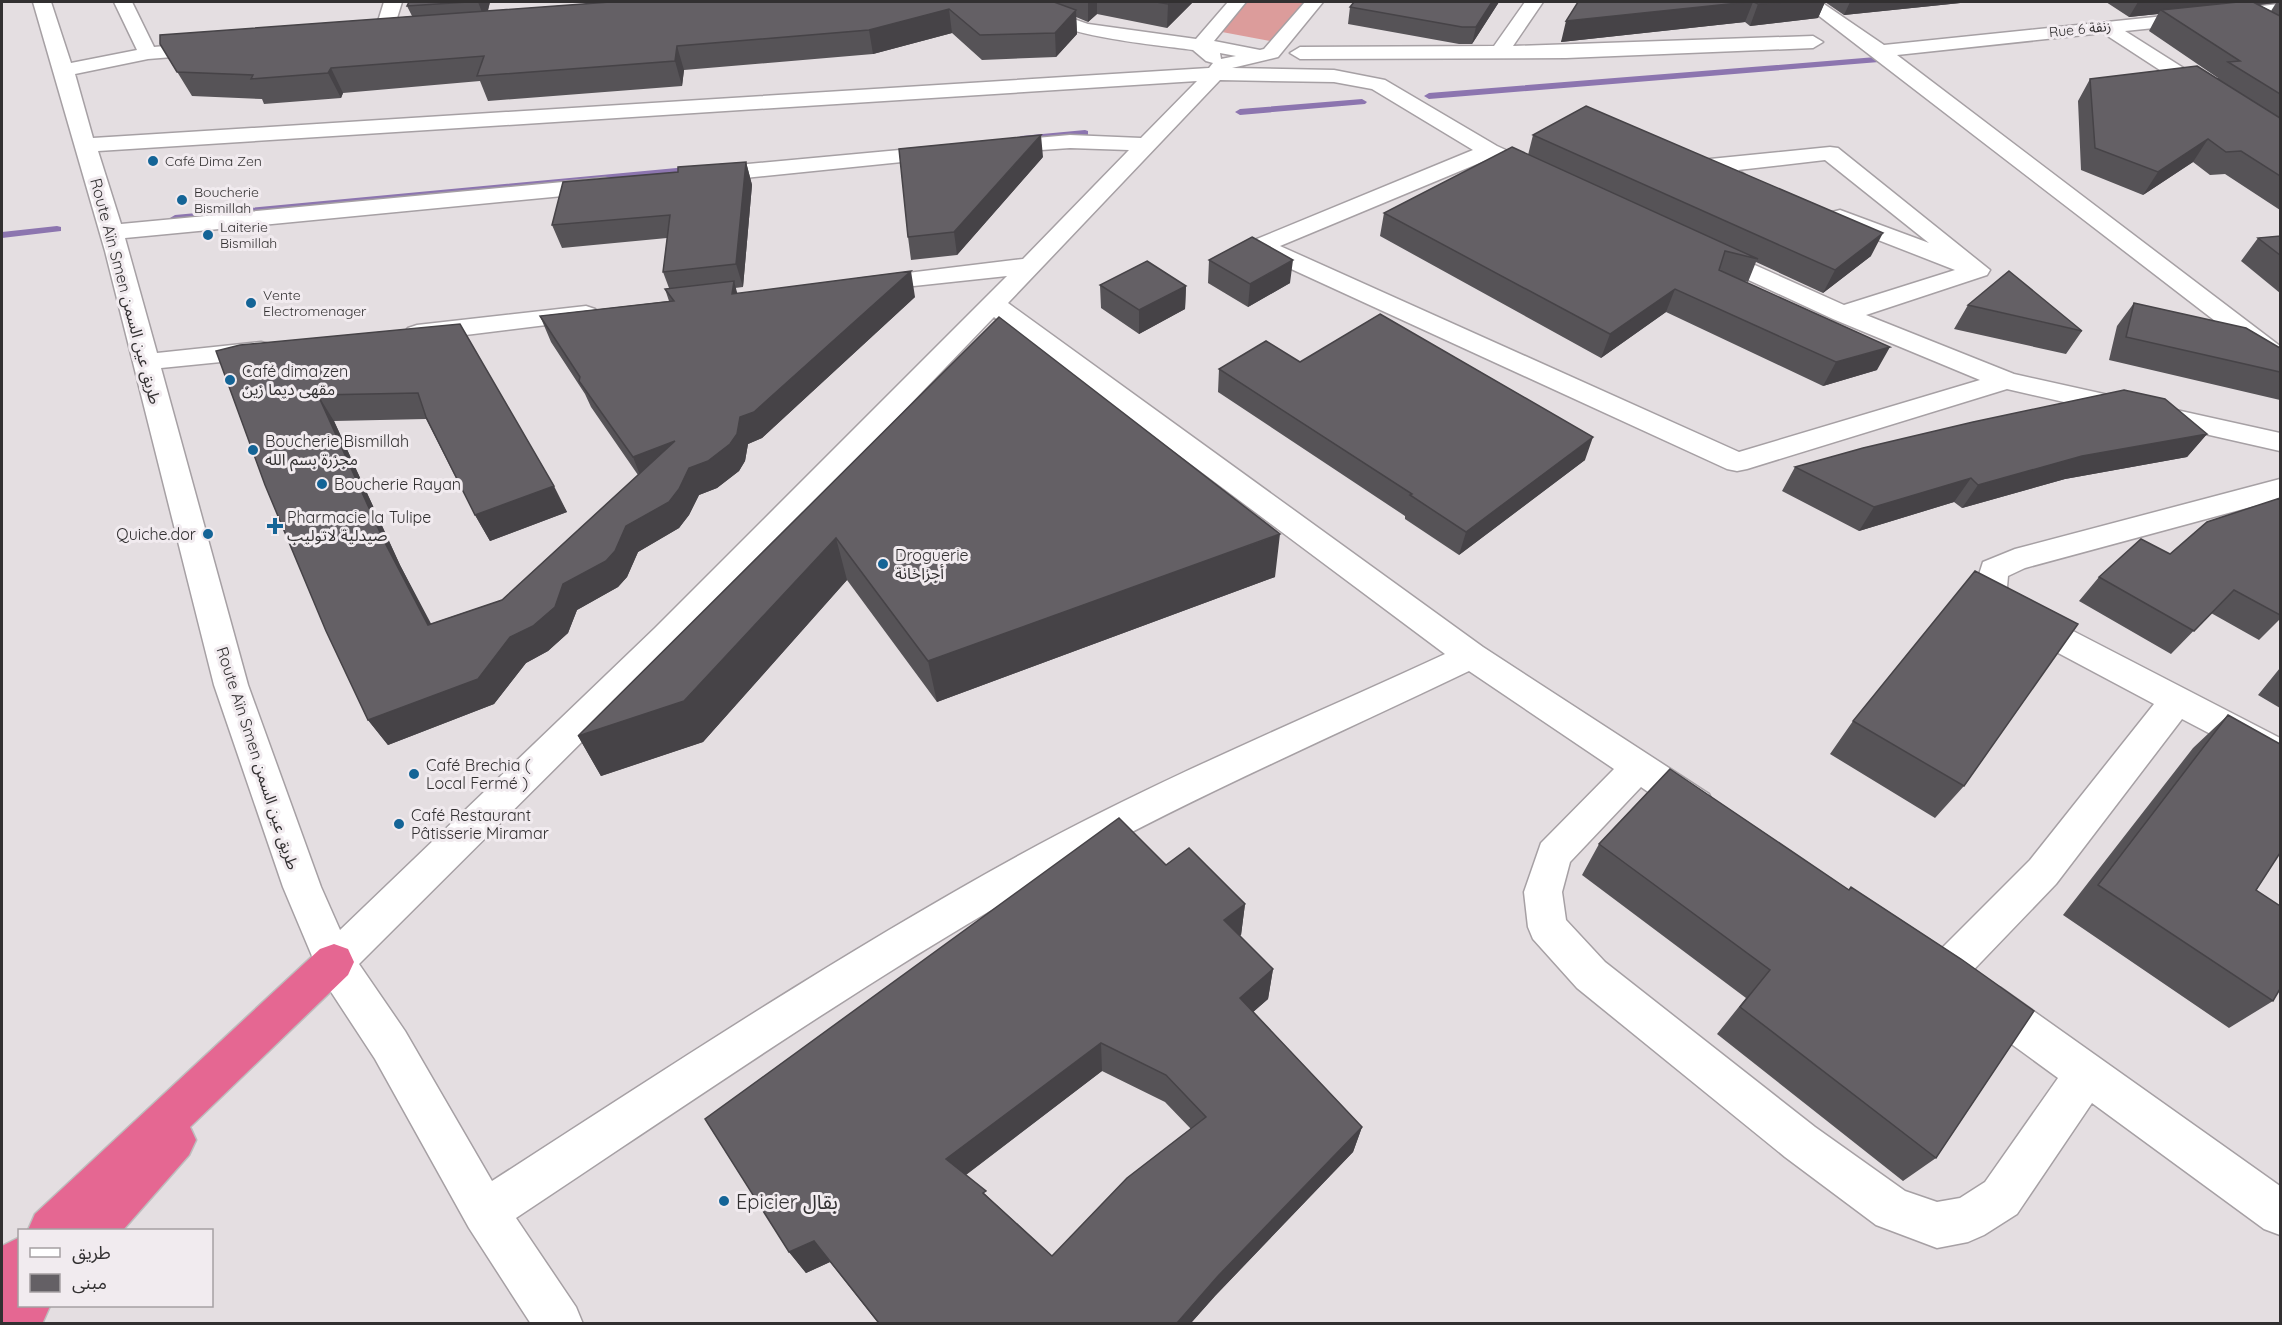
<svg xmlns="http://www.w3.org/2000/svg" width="2282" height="1325" font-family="Quicksand,'Noto Sans Arabic',sans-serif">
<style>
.green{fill:#dc9c9b}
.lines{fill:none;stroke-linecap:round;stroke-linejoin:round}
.stream{fill:#8c75af;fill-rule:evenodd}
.minor-casing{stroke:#a6a0a4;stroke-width:3}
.highway-casing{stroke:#bdbdbd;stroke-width:3}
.minor{fill:#fff;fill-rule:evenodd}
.highway{fill:#e56792;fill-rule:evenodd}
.wall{fill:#565357;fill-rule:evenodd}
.shaded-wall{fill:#464347}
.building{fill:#646065;stroke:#464347;stroke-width:1.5;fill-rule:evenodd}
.poi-dot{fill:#146496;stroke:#f1ebef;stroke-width:2}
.labels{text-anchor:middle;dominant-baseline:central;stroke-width:6;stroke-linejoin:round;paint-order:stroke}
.far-street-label{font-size:14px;fill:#323031;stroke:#f1ebef}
.far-poi-label{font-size:14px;fill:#323031;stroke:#f1ebef;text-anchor:start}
.street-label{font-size:16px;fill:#323031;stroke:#f1ebef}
.poi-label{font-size:16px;fill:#323031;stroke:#f1ebef;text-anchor:start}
.near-poi-label{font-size:20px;fill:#323031;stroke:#f1ebef;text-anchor:start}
</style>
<rect width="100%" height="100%" fill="#e4dee1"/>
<path class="green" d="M 1247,2 L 1305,2 L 1270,41 L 1222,32 Z"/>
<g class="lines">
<path class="stream" d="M 1876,57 L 1879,58 L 1879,62 L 1429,99 L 1424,96 L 1429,93 Z
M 1362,99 L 1367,102 L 1365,104 L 1240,115 L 1235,112 L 1240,109 Z
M 1085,130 L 1088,131 L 1088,135 L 1021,142 L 1016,139 L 1021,136 Z
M 698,166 L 703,169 L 702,171 L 175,221 L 170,218 L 175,215 Z
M 57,226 L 61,227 L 61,231 L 2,238 L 2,232 Z"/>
<defs>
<path id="minor" d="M 33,2 L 51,2 L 71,63 L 137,50 L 114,2 L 132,2 L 154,47 L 210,42 L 220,48 L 210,54 L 148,59 L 75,74 L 93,138 L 1209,68 L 1213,63 L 1206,61 L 1193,50 C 1152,44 1043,36 1019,2 C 1045,0 1063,17 1088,24 L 1196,39 L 1228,2 L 1246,2 L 1214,41 L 1260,50 L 1264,49 L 1305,2 L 1323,2 L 1278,57 L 1232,68 L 1334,70 L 1385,80 L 1497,146 L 1547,169 L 1550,174 L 1547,179 L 1539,181 L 1489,159 L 1280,246 L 1739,452 L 1980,380 L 1833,319 L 1703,259 L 1699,254 L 1703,249 L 1719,249 L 1844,305 L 1955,270 L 1832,222 L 1828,217 L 1832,212 L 1840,210 L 1929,243 L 1825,160 L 1738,170 L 1750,178 L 1747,183 L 1731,183 L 1702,171 L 1699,166 L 1702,161 L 1710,159 L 1830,147 L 1838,148 L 1990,270 L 1987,275 L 1866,315 L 2014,374 L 2280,433 L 2280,451 L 2007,389 L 1747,469 L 1737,471 L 1727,469 L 1252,251 L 1248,246 L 1252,241 L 1473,150 L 1372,89 L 1334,82 L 1220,80 L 1008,303 L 1483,647 L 1709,794 L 1714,805 L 1709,816 L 1696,820 L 1683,816 L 1641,787 L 1570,862 L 1562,892 L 1566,920 L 1605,962 L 1815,1127 L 1905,1191 L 1937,1202 L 1960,1198 L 1985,1182 L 2058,1078 L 1973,1016 L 1967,1002 L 1973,988 L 1987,983 L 2001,988 L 2280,1186 L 2280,1235 L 2264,1229 L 2092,1103 L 2017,1214 L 1984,1235 L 1968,1242 L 1937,1248 L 1876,1225 L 1785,1157 L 1577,988 L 1533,939 L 1528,927 L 1524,892 L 1541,843 L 1614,769 L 1469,671 C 1334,736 1197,795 1066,867 C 876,973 697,1098 516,1218 L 576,1307 L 583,1324 L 531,1324 L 469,1228 L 375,1059 L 320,975 L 283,887 L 214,685 L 105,251 ZM 1220,53 L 1236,56 L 1221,59 ZM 1197,81 L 1141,138 L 1070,135 L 989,142 L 986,147 L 989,152 L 997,153 L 1070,148 L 1129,150 L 1023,259 L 858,279 L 855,284 L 858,289 L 867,291 L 1007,276 L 655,628 L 340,930 L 321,887 L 248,685 L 161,368 L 261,358 L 270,356 L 274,350 L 270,344 L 261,342 L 157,353 L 125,238 L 605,192 L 613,190 L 616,185 L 613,180 L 605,178 L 121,224 L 98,151 ZM 994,317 L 1445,654 C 1309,717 1170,774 1038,845 C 850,947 672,1065 492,1181 L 405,1031 L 359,964 L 678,646 Z
M 384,2 L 402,2 L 392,34 L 383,40 L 374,34 Z
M 1525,2 L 1543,2 L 1513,46 L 1813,36 L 1823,42 L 1813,48 L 1566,58 L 1300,59 L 1290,53 L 1300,47 L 1494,46 Z
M 1801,2 L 1821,2 L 1884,45 L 2280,4 L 2280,15 L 2125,31 L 2280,129 L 2280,144 L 2272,143 L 2103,33 L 1897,55 L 2280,346 L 2280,366 L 2271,364 Z
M 943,146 L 951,147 L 954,152 L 951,157 L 705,182 L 697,180 L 694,175 L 697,170 L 705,168 Z
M 586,306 L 595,309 L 599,314 L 595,319 L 417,341 L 408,338 L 404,333 L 408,328 L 417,325 Z
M 2280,479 L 2280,499 L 2025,568 L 2008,576 L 2007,587 L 2013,600 L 2280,738 L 2280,768 L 2268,764 L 2182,719 L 2056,884 L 1959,985 L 1945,991 L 1931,985 L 1925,972 L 1931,959 L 2030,860 L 2154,704 L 1989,616 L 1975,587 L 1983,562 L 2015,549 Z"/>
<path id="highway" d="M 334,944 L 348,949 L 354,962 L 348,975 L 190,1127 L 196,1140 L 189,1155 L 123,1230 L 28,1230 L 35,1214 L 320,949 Z
M 20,1237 L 20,1306 L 50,1306 L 42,1324 L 2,1324 L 2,1246 Z"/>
</defs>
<use href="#minor" class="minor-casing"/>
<use href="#highway" class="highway-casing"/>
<use href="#minor" class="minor"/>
<use href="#highway" class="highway"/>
</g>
<path class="wall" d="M 409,2 L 490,2 L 488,11 L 610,2 L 1193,2 L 1167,28 L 1097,14 L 1088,22 L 1076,17 L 1077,34 L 1056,57 L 982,60 L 952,33 L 873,54 L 684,70 L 682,86 L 488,101 L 480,81 L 343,93 L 341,98 L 264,104 L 262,99 L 192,96 L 160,44 L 412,16 L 407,6 Z
M 1354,2 L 1499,2 L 1472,44 L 1459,44 L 1348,24 L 1350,7 Z
M 1578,2 L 1970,2 L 1844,15 L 1825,2 L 1818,18 L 1750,26 L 1745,22 L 1561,42 Z
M 2106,2 L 2280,2 L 2280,210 L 2225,174 L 2210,175 L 2193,162 L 2143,195 L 2081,170 L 2078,101 L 2090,79 L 2218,78 L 2149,31 L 2158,14 L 2129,17 ZM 2276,3 L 2271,11 L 2259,5 L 2267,4 Z
M 1533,135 L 1871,256 L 1823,293 L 1756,262 L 1748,282 L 1740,280 L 1877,370 L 1823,386 L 1666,312 L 1601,358 L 1380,236 L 1384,213 L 1528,155 Z
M 1043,157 L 957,255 L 911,260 L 908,237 Z
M 746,162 L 752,185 L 743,287 L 735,288 L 737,294 L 915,297 L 762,438 L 748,444 L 745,461 L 739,471 L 717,488 L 699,495 L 689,515 L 679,528 L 638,552 L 627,577 L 618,587 L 577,610 L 568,633 L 548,651 L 526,663 L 494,704 L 388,745 L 368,720 L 216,351 L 460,324 L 567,512 L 490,541 L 475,515 L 426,419 L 334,421 L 400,565 L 430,624 L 502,600 L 638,475 L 591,407 L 585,394 L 551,342 L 540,316 L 669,301 L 665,289 L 669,288 L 663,272 L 667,238 L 562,248 L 552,225 L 678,172 Z
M 2280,236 L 2280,293 L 2241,261 L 2258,238 Z
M 1209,260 L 1290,283 L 1248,307 L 1208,283 Z
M 1100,285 L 1186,286 L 1185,309 L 1139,334 L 1101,308 Z
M 2134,303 L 2280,348 L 2280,400 L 2109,360 L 2117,326 Z
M 1968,305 L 2082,331 L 2066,354 L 1954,329 Z
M 999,317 L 1275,577 L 937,702 L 847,580 L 703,742 L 601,776 L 578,736 Z
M 1300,362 L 1585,460 L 1459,555 L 1405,519 L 1405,516 L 1218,392 L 1219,369 Z
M 2207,434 L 2187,457 L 2065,479 L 1962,508 L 1954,502 L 1859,531 L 1782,491 L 1795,467 Z
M 2280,498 L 2280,619 L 2259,640 L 2211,613 L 2171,654 L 2079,601 L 2099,577 L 2170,554 Z
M 2280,668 L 2280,708 L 2258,695 Z
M 2228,715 L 2273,1001 L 2229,1028 L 2063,915 L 2193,748 Z
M 1853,721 L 1964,786 L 1935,818 L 1830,754 Z
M 1670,769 L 1936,1158 L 1903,1181 L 1717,1034 L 1746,998 L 1582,875 L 1599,844 Z
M 1245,904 L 1241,935 L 1239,936 L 1273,969 L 1268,999 L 1253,1012 L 1362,1127 L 1353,1152 L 1215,1296 L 1191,1323 L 878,1323 L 830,1262 L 806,1273 L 789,1252 ZM 1102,1071 L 1165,1102 L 1191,1129 L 1052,1256 L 988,1197 L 966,1175 Z"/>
<path class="shaded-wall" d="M 478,2 L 490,2 L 485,20 Z
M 1088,2 L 1097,2 L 1097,14 L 1088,22 Z
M 1170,2 L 1193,2 L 1167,28 L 1168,4 Z
M 1492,2 L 1499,2 L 1472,44 L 1476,27 Z
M 1748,2 L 1753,2 L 1745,22 L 1561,42 L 1566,21 Z
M 1784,2 L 1825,2 L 1818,18 L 1750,26 L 1758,4 Z
M 1850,2 L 1970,2 L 1844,15 Z
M 2138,2 L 2277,2 L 2276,3 L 2168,14 L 2161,10 L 2158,14 L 2129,17 Z
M 949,9 L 952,33 L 873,54 L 869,30 Z
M 1076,10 L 1077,34 L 1056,57 L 1055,33 Z
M 677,46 L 684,70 L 682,86 L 675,61 Z
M 331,68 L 343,93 L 341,98 L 328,73 Z
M 1041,135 L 1043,157 L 957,255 L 954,232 Z
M 2208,139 L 2193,162 L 2143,195 L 2158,172 Z
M 746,162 L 752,185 L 743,287 L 736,264 Z
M 1883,233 L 1871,256 L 1823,293 L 1835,270 Z
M 1293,260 L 1290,283 L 1248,307 L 1250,284 Z
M 911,271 L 915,297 L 762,438 L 748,444 L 745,461 L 739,471 L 717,488 L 699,495 L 689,515 L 679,528 L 638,552 L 627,577 L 618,587 L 577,610 L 568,633 L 548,651 L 526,663 L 494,704 L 388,745 L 368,720 L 510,637 L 563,584 L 689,468 L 740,417 Z
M 734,281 L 741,307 L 732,294 Z
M 1186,286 L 1185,309 L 1139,334 L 1139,310 Z
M 1675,289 L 1666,312 L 1601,358 L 1610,334 Z
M 1890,347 L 1877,370 L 1823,386 L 1836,362 Z
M 318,395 L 334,421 L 400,565 L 445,650 L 428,625 L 383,539 Z
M 2207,434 L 2187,457 L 2065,479 L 1962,508 L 1978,485 L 2082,456 Z
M 1593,437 L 1585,460 L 1459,555 L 1466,532 Z
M 675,441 L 643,483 L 633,457 Z
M 1971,478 L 1954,502 L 1859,531 L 1874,507 Z
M 554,486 L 567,512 L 490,541 L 475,515 Z
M 1280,534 L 1275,577 L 937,702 L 928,661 Z
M 836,538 L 847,580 L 703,742 L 601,776 L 578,736 Z
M 1245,904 L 1241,935 L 1220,951 L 1224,920 Z
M 1273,969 L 1268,999 L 1236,1027 L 1240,998 Z
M 1101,1043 L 1102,1071 L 955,1183 L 946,1159 Z
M 1362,1127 L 1353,1152 L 1215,1296 L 1191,1323 L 1177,1323 L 1218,1276 Z
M 814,1241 L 830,1262 L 806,1273 L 789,1252 Z"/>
<path class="building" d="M 409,2 L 468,2 L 407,6 Z
M 610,2 L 1054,2 L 1076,10 L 1055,33 L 980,35 L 949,9 L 869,30 L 677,46 L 675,61 L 477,76 L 484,56 L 331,68 L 328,73 L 251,79 L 253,75 L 177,72 L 160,44 L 160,35 Z
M 1156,2 L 1170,2 L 1168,4 Z
M 1354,2 L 1492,2 L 1476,27 L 1462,27 L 1350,7 Z
M 1578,2 L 1748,2 L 1566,21 Z
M 1754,2 L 1784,2 L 1758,4 Z
M 2238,2 L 2253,2 L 2280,16 L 2280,94 L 2228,62 L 2240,61 L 2161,10 Z
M 2197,66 L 2280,118 L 2280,176 L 2241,151 L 2226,152 L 2208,139 L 2158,172 L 2095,148 L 2090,79 Z
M 1586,106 L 1883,233 L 1835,270 L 1533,135 Z
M 1041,135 L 954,232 L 908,237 L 899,149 Z
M 1512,147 L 1758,259 L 1725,251 L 1719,270 L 1890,347 L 1836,362 L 1675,289 L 1610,334 L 1384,213 Z
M 746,162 L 736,264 L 663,272 L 670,215 L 552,225 L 563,182 L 678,172 L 678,167 Z
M 2280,236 L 2280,255 L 2258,238 Z
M 1252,237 L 1293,260 L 1250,284 L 1209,260 Z
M 1147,261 L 1186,286 L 1139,310 L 1100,285 Z
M 911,271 L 754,412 L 740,417 L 737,434 L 730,444 L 708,461 L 689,468 L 679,489 L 669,502 L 626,526 L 615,551 L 606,561 L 563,584 L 555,607 L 533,626 L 510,637 L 478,679 L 368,720 L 326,631 L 265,485 L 216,351 L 240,345 L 460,324 L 554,486 L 475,515 L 426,417 L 418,393 L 318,395 L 383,539 L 428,625 L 502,600 L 675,441 L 633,457 L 579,381 L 580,377 L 540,316 L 674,301 L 665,289 L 734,281 L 732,294 Z
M 2009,271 L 2082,331 L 1968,305 Z
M 2134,303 L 2246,328 L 2280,348 L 2280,372 L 2126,337 Z
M 1380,314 L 1593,437 L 1466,532 L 1410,495 L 1412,494 L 1219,369 L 1266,341 L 1300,362 Z
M 999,317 L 1280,534 L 928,661 L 836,538 L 684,701 L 578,736 Z
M 2124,390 L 2165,399 L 2207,434 L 2082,456 L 1978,485 L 1971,478 L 1874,507 L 1795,467 L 1863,448 L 1973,422 Z
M 2280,498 L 2280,615 L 2234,590 L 2194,631 L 2099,577 L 2141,539 L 2170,554 L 2207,522 Z
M 1975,571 L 2078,624 L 1964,786 L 1853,721 Z
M 2228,715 L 2280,744 L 2280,853 L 2256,890 L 2280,906 L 2280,989 L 2273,1001 L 2098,885 Z
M 1670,769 L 1849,890 L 1851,887 L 1961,959 L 2034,1011 L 1936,1158 L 1740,1007 L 1770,970 L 1599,844 Z
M 1119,818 L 1166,865 L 1189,848 L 1245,904 L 1224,920 L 1273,969 L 1240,998 L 1362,1127 L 1218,1276 L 1177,1323 L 879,1323 L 814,1241 L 789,1252 L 705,1119 ZM 1101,1043 L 1166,1075 L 1206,1117 L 1127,1178 L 1052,1256 L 983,1193 L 986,1191 L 946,1159 Z"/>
<g class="poi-dot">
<circle cx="153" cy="161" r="6"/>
<circle cx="182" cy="200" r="6"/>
<circle cx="208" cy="235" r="6"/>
<circle cx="251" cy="303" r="6"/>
<circle cx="230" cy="380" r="6"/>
<circle cx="253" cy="450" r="6"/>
<circle cx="322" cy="484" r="6"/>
<path d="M272 517h6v6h6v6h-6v6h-6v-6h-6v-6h6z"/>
<circle cx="208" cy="534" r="6"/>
<circle cx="883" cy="564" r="6"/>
<circle cx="414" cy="774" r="6"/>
<circle cx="399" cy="824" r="6"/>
<circle cx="724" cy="1201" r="6"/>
</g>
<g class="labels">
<g class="far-street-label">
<text transform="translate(2080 29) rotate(-6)">Rue 6 زنقة</text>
</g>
<g class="far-poi-label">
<text x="165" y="161">Café Dima Zen</text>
<text x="194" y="192">Boucherie<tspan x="194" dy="16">Bismillah</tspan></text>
<text x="220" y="227">Laiterie<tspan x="220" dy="16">Bismillah</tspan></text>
<text x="263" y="295">Vente<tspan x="263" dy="16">Electromenager</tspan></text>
</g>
<g class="street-label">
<text transform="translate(126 291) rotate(75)">Route Aïn Smen طريق عين السمن</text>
<text transform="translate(258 758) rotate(72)">Route Aïn Smen طريق عين السمن</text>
</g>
<g class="poi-label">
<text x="242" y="371">Café dima zen<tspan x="242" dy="18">مقهى ديما زين</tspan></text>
<text x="265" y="441">Boucherie Bismillah<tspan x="265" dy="18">مجزرة بسم الله</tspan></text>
<text x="334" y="484">Boucherie Rayan</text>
<text x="287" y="517">Pharmacie la Tulipe<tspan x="287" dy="18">صيدلية لاتوليب</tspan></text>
<text x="196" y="534" text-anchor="end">Quiche.dor</text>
<text x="895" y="555">Droguerie<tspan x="895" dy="18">أجزاخانة</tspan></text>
<text x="426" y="765">Café Brechia (<tspan x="426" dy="18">Local Fermé )</tspan></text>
<text x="411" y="815">Café Restaurant<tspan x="411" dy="18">Pâtisserie Miramar</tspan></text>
</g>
<g class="near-poi-label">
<text x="736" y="1201">Epicier بقال</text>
</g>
</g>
<rect width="2282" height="1325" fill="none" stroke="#323031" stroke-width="6"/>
<rect x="18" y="1229" width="195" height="78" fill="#f1ebef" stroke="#a5a0a3" stroke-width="1.5"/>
<rect x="30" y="1248" width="30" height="9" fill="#ffffff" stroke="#a5a0a3" stroke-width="1.5"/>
<text x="72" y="1259" font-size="18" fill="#323031">طريق</text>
<rect x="30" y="1274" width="30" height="18" fill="#646065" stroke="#a5a0a3" stroke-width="1.5"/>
<text x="72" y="1289" font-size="18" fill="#323031">مبنى</text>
</svg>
